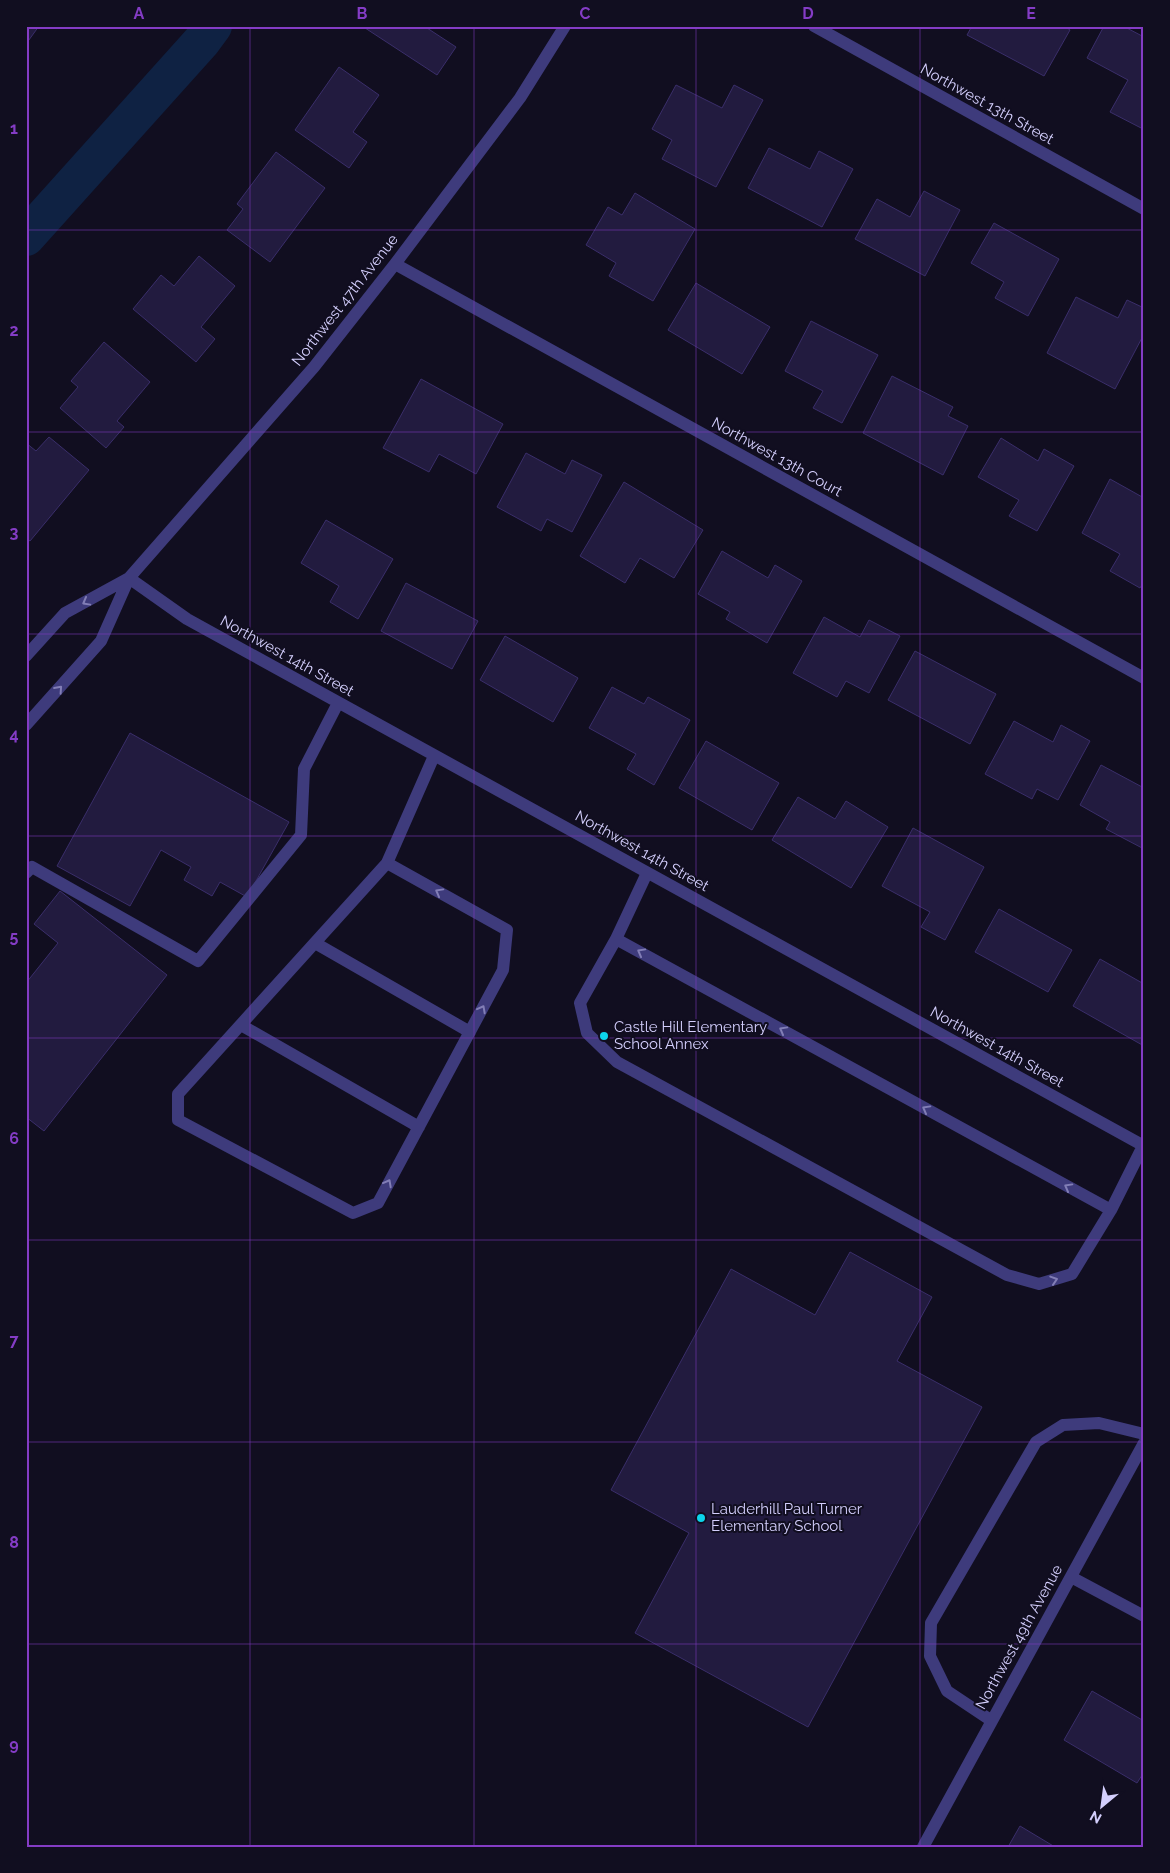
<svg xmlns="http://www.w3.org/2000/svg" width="1170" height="1873" font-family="Raleway,sans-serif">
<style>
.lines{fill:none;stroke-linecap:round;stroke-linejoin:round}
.canal{stroke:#0f2243;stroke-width:38}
.building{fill:#221b3f;stroke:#3a2e6a}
.minor{stroke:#3e3b7c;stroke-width:12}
.oneway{stroke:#827eb6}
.grid{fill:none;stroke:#843cc5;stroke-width:1;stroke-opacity:0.55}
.poi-dot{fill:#0cd4eb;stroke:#110e20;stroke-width:2}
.labels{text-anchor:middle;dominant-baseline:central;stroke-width:4;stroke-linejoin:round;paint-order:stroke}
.street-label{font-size:15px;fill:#d4cffd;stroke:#110e20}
.poi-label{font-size:15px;fill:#d4cffd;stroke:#110e20;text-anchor:start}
.neatline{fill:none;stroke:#843cc5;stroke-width:2}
.grid-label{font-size:16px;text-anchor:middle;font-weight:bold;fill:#843cc5}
</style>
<rect width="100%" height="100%" fill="#110e20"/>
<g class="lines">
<path class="canal" d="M 26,237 L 202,41 L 213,26"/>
</g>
<path class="building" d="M 26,26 L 39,26 L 26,44 Z
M 362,26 L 429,26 L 427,28 L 456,47 L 437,75 Z
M 972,26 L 1064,26 L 1070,30 L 1044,76 L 967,35 Z
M 1104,26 L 1123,26 L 1144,37 L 1143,129 L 1110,112 L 1128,80 L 1087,58 Z
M 339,67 L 379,95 L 353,132 L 367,142 L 349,168 L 295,130 Z
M 676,85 L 722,108 L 734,85 L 763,100 L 716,187 L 662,159 L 672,140 L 652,129 Z
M 769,148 L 810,169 L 819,151 L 853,169 L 822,227 L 748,188 Z
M 276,152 L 325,188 L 270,262 L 227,230 L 243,209 L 237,204 Z
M 924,191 L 960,210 L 925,276 L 855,239 L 877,199 L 910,217 Z
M 635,193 L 695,229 L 653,301 L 609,276 L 616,263 L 586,245 L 608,207 L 622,215 Z
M 994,223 L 1059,259 L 1028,316 L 995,298 L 1004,282 L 971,263 Z
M 199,256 L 235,286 L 201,327 L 215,339 L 196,362 L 133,309 L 161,275 L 174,286 Z
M 696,283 L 770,327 L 742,374 L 668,330 Z
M 1076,297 L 1118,318 L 1127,300 L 1144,308 L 1144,334 L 1115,389 L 1047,353 Z
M 811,321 L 878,355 L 842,423 L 813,408 L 823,391 L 785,371 Z
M 104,342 L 150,382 L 117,421 L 124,427 L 106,448 L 60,408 L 78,387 L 71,381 Z
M 892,376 L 953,407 L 948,416 L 968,426 L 943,475 L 863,433 Z
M 421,379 L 503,424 L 476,474 L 439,454 L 429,472 L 383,448 Z
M 49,437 L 89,470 L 30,541 L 26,538 L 26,443 L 36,451 Z
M 1001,438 L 1038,461 L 1044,449 L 1074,466 L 1037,531 L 1009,516 L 1019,500 L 978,477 Z
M 526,453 L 565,474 L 572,460 L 602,475 L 572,532 L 547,519 L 541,531 L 497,507 Z
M 1110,479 L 1144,498 L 1144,581 L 1140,588 L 1110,571 L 1120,554 L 1082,533 Z
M 624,482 L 703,530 L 674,578 L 640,558 L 625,583 L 580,556 Z
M 326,520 L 393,559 L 358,619 L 330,602 L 339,586 L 301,563 Z
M 722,551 L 768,578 L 775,565 L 802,581 L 767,643 L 726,619 L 730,612 L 698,594 Z
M 406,583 L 478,621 L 452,669 L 381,631 Z
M 824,617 L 860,637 L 869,620 L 900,636 L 869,693 L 846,681 L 837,697 L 793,673 Z
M 505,636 L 578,678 L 553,722 L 480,680 Z
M 915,651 L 996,694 L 970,744 L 888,700 Z
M 612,687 L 644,704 L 648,697 L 690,720 L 654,785 L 627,769 L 636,754 L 589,728 Z
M 1014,721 L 1053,742 L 1061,725 L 1090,741 L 1058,800 L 1037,789 L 1032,799 L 985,774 Z
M 130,733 L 289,822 L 247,897 L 220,882 L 212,896 L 184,880 L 191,867 L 161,850 L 130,906 L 57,866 Z
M 706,741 L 779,783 L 752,830 L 679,788 Z
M 1101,765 L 1144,788 L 1144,849 L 1106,829 L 1110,822 L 1080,805 Z
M 798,797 L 835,819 L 846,801 L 888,827 L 851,888 L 772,840 Z
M 913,828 L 984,867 L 945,940 L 921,927 L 930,912 L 882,886 Z
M 60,891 L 167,975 L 44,1131 L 26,1117 L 26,983 L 58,943 L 34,924 Z
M 999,909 L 1072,950 L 1048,992 L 975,952 Z
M 1100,959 L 1144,984 L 1144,1046 L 1073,1006 Z
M 850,1252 L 932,1297 L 897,1361 L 982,1407 L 808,1727 L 635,1633 L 689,1533 L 611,1490 L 731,1269 L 815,1315 Z
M 1092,1691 L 1144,1721 L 1144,1772 L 1137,1783 L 1064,1740 Z
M 1020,1826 L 1055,1847 L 1008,1847 Z"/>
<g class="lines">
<path class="minor" d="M 814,26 L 1144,209
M 395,264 L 1144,678
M 129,578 L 187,619 L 1144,1146
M 26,656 L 65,613 L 129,578
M 26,725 L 101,641 L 129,578 L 314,367 L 395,264 L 520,98 L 565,26
M 387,863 L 507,930 L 503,970 L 378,1203 L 353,1213 L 178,1120 L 178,1094 L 387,863 L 434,756
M 26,873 L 32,867 L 198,961 L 301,835 L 304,769 L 338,703
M 616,939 L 647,873
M 315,943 L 470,1032
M 241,1025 L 419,1127
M 1111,1210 L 616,939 L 580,1003 L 587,1033 L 617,1062 L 1007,1275 L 1039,1284 L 1072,1274 L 1111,1210 L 1143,1146
M 1071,1577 L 1144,1616
M 992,1721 L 947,1691 L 930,1656 L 931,1623 L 1036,1442 L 1063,1425 L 1099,1423 L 1144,1434
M 923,1847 L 1144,1443"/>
</g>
<defs><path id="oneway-chevron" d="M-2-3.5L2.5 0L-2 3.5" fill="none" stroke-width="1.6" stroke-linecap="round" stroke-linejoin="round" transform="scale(1.25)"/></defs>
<g class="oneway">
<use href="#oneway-chevron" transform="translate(86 602) rotate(151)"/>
<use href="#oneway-chevron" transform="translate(59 689) rotate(-48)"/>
<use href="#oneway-chevron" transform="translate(439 892) rotate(-151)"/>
<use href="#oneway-chevron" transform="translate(641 952) rotate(-151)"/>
<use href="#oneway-chevron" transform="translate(482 1009) rotate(-62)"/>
<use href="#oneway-chevron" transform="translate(783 1030) rotate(-151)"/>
<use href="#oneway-chevron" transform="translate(926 1109) rotate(-151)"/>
<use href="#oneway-chevron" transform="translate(388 1183) rotate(-62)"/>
<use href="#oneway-chevron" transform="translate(1068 1187) rotate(-151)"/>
<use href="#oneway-chevron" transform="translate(1054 1280) rotate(-18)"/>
</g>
<path class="grid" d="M 250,26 L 250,1847M 474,26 L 474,1847M 696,26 L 696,1847M 920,26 L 920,1847M 26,230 L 1144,230M 26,432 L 1144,432M 26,634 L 1144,634M 26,836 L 1144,836M 26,1038 L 1144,1038M 26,1240 L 1144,1240M 26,1442 L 1144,1442M 26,1644 L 1144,1644"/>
<g class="poi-dot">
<circle cx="604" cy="1036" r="5"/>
<circle cx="701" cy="1518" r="5"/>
</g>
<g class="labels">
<g class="street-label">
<text transform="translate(987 104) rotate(29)">Northwest 13th Street</text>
<text transform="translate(345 300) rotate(-52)">Northwest 47th Avenue</text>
<text transform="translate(777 457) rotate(29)">Northwest 13th Court</text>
<text transform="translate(287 656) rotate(29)">Northwest 14th Street</text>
<text transform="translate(642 851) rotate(29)">Northwest 14th Street</text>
<text transform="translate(997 1047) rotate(29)">Northwest 14th Street</text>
<text transform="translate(1019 1637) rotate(-61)">Northwest 49th Avenue</text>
</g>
<g class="poi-label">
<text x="614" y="1027">Castle Hill Elementary<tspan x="614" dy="17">School Annex</tspan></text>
<text x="711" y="1509">Lauderhill Paul Turner<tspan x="711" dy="17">Elementary School</tspan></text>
</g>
</g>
<rect width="1170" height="1873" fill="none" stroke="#110e20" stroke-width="55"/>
<g transform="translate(1102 1806) rotate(209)" stroke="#110e20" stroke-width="4" paint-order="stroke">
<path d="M0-4L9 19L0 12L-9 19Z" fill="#d4cffd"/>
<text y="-8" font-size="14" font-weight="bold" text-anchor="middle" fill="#d4cffd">N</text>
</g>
<rect x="28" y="28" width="1114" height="1818" class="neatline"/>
<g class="grid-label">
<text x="139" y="19">A</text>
<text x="362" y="19">B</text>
<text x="585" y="19">C</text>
<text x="808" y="19">D</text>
<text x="1031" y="19">E</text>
<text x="14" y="134">1</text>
<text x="14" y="336">2</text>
<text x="14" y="538">3</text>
<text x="14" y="740">4</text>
<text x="14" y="942">5</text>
<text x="14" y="1144">6</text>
<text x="14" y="1346">7</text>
<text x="14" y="1548">8</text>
<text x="14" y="1750">9</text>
</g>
</svg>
